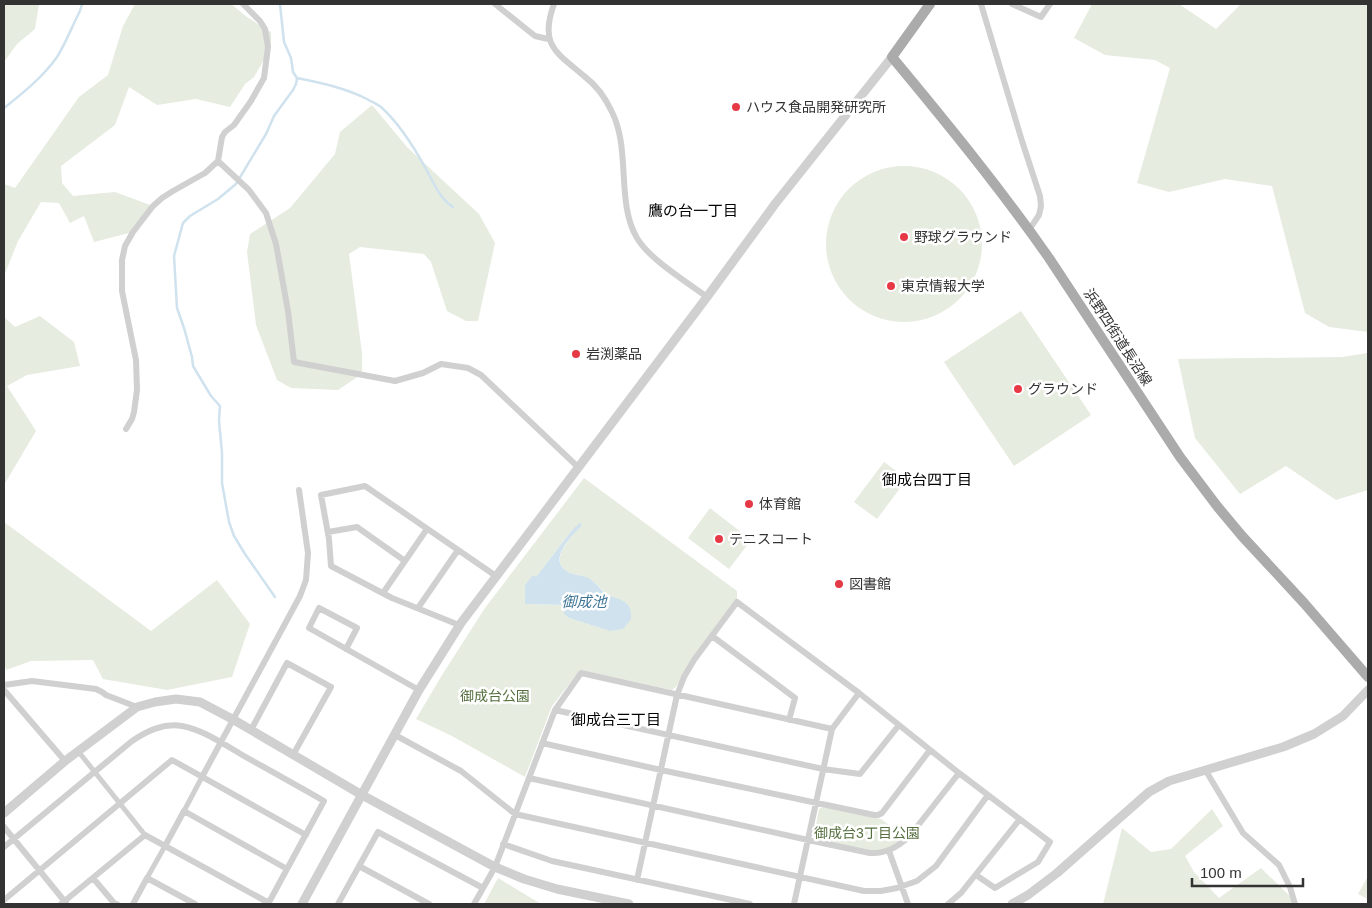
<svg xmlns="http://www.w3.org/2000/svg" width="1372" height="908" font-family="Helvetica,'Noto Sans JP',sans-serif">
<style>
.green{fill:#e6ecdf;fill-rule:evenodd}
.water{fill:#cfe2ee}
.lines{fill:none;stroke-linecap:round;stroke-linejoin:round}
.stream{stroke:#cfe2ee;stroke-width:2.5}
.pedestrian{stroke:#d0d0d0;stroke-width:5}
.minor{stroke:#d0d0d0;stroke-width:6}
.tertiary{stroke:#d0d0d0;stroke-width:9}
.primary{stroke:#ababab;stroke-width:10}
.poi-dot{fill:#e63946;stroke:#fff;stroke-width:2}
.labels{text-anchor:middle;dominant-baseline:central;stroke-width:5;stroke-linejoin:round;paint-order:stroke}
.poi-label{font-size:14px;fill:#333;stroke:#fff;text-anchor:start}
.street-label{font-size:14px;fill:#333;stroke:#fff}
.park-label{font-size:14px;fill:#56703f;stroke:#fff}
.neighbourhood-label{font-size:15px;fill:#000;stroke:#fff}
.water-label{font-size:15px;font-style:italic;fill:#3f7597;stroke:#fff}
</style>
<rect width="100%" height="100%" fill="#fff"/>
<path class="green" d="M 4,4 L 39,4 L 35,29 L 17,44 L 4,62 Z
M 135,4 L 231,4 L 247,17 L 271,32 L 271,47 L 254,77 L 245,84 L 230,107 L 196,99 L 157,105 L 129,87 L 115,125 L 61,166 L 62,183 L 73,196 L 115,192 L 153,206 L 133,232 L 94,242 L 84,216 L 70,223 L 59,203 L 41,202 L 18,241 L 4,276 L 4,184 L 15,188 L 79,97 L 108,75 L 123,26 Z
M 1092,4 L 1179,4 L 1216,29 L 1241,4 L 1368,4 L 1368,332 L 1329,327 L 1305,313 L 1272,186 L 1225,179 L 1169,192 L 1137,183 L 1170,68 L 1155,60 L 1105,55 L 1074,38 Z
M 372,105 L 407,147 L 479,214 L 495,243 L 478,321 L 466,321 L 447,311 L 431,262 L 424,254 L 360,247 L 349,254 L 362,353 L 362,374 L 338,390 L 291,388 L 277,380 L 256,325 L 247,252 L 250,234 L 290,208 L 335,154 L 340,132 Z
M826 244a78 78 0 1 1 156 0a78 78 0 1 1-156 0Z
M 1021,311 L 1091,415 L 1014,466 L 944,362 Z
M 40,316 L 74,342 L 80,366 L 27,375 L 7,386 L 36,431 L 4,485 L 4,317 L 15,327 Z
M 1368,353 L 1368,490 L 1336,500 L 1286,466 L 1240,494 L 1195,438 L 1178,359 L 1342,357 Z
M 884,462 L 907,479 L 877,519 L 854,502 Z
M 584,478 L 737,591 L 737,599 C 719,623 702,647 685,672 C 680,678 679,686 672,690 L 580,670 L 552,706 L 525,777 L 452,736 L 416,719 L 442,675 L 485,608 ZM 581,525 C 572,537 545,562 570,573 C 575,575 580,575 585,577 C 596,580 600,591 610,595 L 607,630 L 569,618 L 564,614 L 564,605 L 525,604 L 536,577 L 573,529 Z
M 710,508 L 751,540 L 729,569 L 688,538 Z
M 4,522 L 151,631 L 217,580 L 250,624 L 232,677 L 167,690 L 103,679 L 93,660 L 31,661 L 6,670 L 4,660 Z
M 823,807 L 881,819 L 905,837 L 886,850 L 873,851 L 816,839 L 814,835 L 819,809 Z
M 1212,809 L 1223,826 L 1185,856 L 1194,872 L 1219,898 L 1261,868 L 1298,904 L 1103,904 L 1122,828 L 1151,852 L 1171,849 Z
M 1368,876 L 1368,899 L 1358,894 Z
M 498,878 L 541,904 L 484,904 Z"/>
<path class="water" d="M 580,523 L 582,525 C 572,536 546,560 568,572 C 573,575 580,575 586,577 C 594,580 598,587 604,592 C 615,601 633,597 631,619 L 623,629 L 610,631 L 569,618 L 564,614 L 564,605 L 525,604 L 525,585 L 533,575 L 536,577 L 573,529 Z"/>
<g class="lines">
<path class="stream" d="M 280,4 L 284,42 L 291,58 L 293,72 L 297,78 C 322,83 345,88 367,99 C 372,102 377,104 381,107 C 400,124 414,147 426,169 C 434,183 439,198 453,207
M 4,108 C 23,93 43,77 57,57 C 66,43 72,26 80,11 L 82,4
M 275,597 L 245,554 L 234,536 L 229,522 L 222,483 L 222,453 L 219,421 L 220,406 L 211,396 L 193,366 L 192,357 L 184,328 L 177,308 L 174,256 L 183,223 L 190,216 L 218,199 L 236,184 L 266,134 L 274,116 L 293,90 L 296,84 L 297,78"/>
<path class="pedestrian" d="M 78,751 L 145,835
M 184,811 L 202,777
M 147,878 L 165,846"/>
<path class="minor" d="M 495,4 L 535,36 L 548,39
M 554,4 C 539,45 556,52 584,76 C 596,85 606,99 612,112 C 631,150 616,203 637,238 C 649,259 687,282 707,297
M 981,4 L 1022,141 L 1040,196 L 1041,206 L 1039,215 L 1029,230
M 1012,4 L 1041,17 L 1050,4
M 218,161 L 249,190 L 266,213 L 276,244 L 288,311 L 294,362 L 395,381 L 423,373 L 441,364 L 468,368 L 481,375 L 578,467
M 126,429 L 132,419 L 134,412 L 137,390 L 136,360 L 122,291 L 122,260 L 125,246 L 133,232 L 153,206 L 162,198 L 173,191 L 205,173 L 218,161 L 222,137 L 225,132 L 234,125 L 251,101 L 264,78 L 268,47 L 265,29 L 260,21 L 243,4
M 328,532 L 357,527 L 405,561
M 383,593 L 427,529
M 418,608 L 458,550
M 459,625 L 392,598 L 331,566 L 329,539 L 321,495 L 365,486 L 496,576
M 712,636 L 795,698 L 789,720
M 346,649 L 357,628 L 319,608 L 309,628 L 419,690
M 4,685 L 32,681 L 96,689 L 102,692 L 106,695 L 137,707
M 4,690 L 65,761
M 555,710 L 823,769 L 860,774 L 899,725
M 251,730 L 287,663 L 331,687 L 293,755
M 395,735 L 461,771 L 515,814 L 864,891 L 881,891 L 897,888 L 917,881 L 936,866 L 988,795
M 542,743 L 661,770 L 874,815 L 878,815 L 882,813 L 930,750
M 1206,771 L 1243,833 L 1279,865 L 1290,887 L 1295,904
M 202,777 L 300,596 L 306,580 L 308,553 L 299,490
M 529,778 L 808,840 L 870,853 C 886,854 897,847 909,837 L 959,773
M 4,827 L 66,903
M 503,844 L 552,861 L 750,904
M 165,846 L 184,811 L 287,869
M 4,847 L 132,741 C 147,731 163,723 182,726 C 204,730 225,745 244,756 C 271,771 298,786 324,801 L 268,904
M 889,851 L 908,904
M 359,866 L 429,904
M 93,878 L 114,903 L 117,904
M 637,880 L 677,695 L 684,677 L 694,660 L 737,602 L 859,693 L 959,773 L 1050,842 L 1038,862 L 995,888 L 976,875
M 4,900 L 172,760 L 306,835
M 61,904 L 145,835 L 269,903
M 133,904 L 147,878 L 195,904
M 338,904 L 378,832 L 483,888
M 474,904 L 495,867 L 555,710 L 581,673 L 832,729
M 794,904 L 832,729 L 859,693
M 948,904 L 961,893 L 1020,819"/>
<path class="tertiary" d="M 4,813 L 65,761 L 137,707 L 155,702 L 176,699 L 200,702 L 234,720 L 362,795 L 495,867 L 524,879 L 557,889 L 629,904
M 302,904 L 419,690 L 461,623 L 707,297 L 775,204 L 892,57
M 1012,904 L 1028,895 L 1057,873 L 1149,792 L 1169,781 L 1283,747 L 1314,734 L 1343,716 L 1368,690"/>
<path class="primary" d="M 930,4 L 892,57 C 946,122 1000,188 1049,258 L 1180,457 L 1217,506 L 1242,536 L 1304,603 L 1368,677"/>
</g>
<g class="poi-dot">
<circle cx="736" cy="107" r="5"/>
<circle cx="904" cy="237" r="5"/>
<circle cx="891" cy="286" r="5"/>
<circle cx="576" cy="354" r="5"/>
<circle cx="1018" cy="389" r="5"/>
<circle cx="749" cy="504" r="5"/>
<circle cx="719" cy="539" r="5"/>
<circle cx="839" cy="584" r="5"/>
</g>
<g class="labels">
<g class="poi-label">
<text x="746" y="107">ハウス食品開発研究所</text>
<text x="914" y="237">野球グラウンド</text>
<text x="901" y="286">東京情報大学</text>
<text x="586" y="354">岩渕薬品</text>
<text x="1028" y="389">グラウンド</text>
<text x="759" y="504">体育館</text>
<text x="729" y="539">テニスコート</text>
<text x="849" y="584">図書館</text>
</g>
<g class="street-label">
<text transform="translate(1118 337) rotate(57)">浜野四街道長沼線</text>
</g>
<g class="park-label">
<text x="495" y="696">御成台公園</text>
<text x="867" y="833">御成台3丁目公園</text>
</g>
<g class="neighbourhood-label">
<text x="693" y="210">鷹の台一丁目</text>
<text x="927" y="479">御成台四丁目</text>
<text x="616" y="719">御成台三丁目</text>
</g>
<g class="water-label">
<text x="584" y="601">御成池</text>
</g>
</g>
<rect width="1372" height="908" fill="none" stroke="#333333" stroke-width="10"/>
<path d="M1192 878v8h111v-8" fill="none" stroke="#333333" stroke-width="2.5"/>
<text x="1200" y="878" font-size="15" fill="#333333" stroke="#ffffff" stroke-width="4" paint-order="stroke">100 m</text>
</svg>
